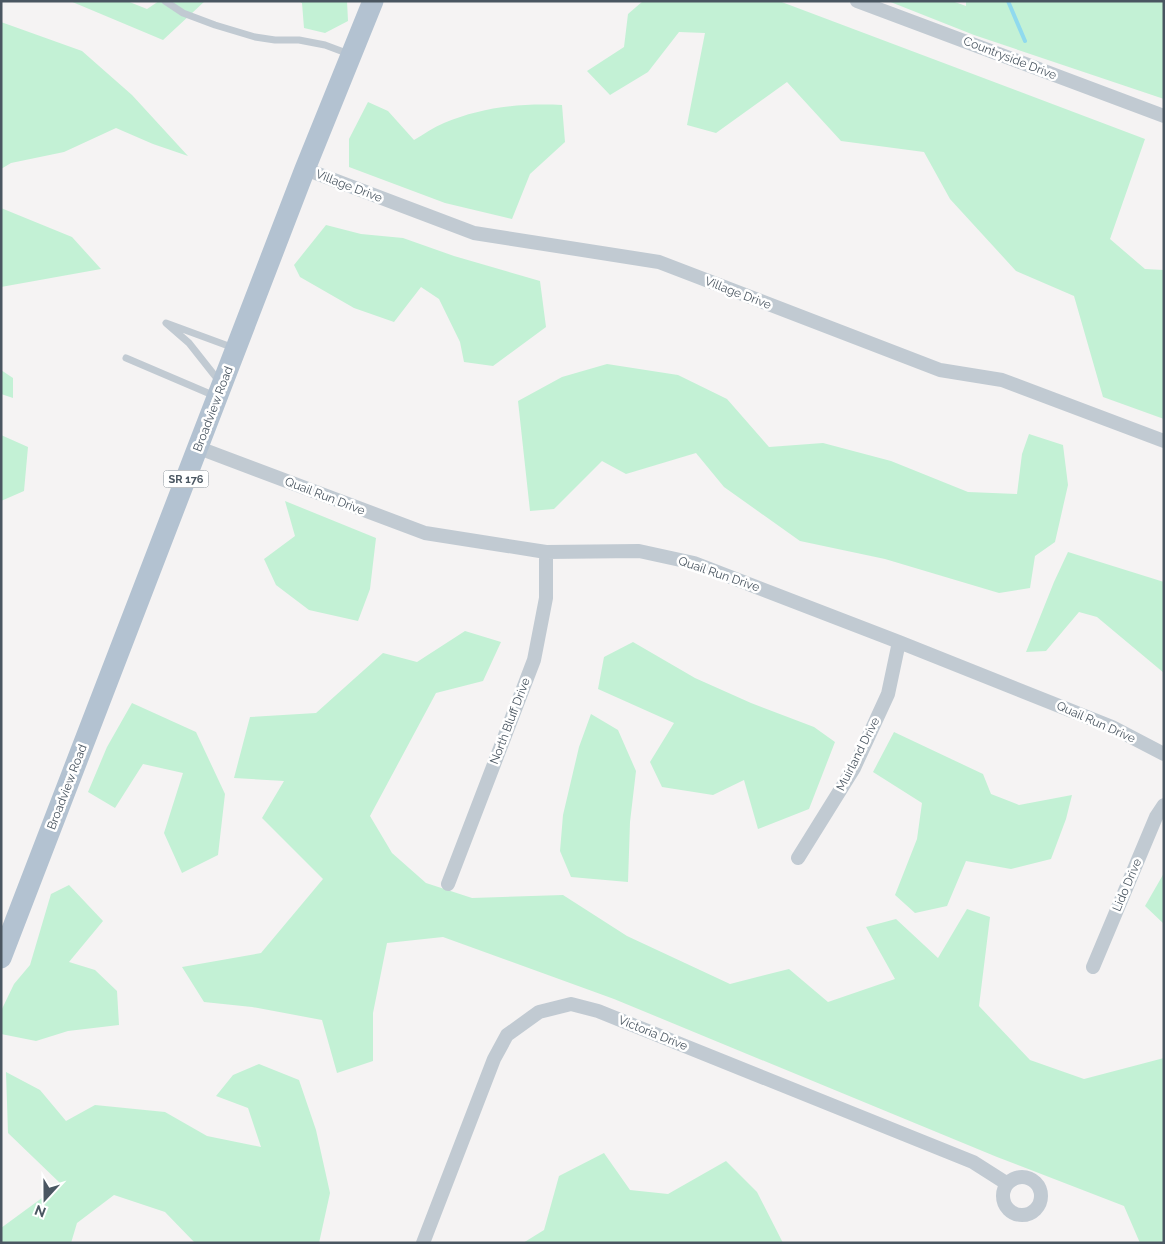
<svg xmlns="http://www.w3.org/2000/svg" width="1165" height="1244" font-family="Raleway,sans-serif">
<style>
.green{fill:#c3f1d5}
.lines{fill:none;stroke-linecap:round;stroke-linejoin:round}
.stream{stroke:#90daee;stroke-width:4}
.lane{stroke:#c1cad2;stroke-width:7}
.street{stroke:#c1cad2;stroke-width:14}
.primary{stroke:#b3c2d1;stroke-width:21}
.labels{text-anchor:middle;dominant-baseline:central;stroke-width:5;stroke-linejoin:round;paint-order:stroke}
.shield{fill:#fff;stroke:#808990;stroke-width:1}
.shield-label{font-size:11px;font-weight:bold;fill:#4a5661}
.street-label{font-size:12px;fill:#4a5661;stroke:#fff}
</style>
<rect width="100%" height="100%" fill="#f5f3f3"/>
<path class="green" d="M 70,1 L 127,1 L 147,9 L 159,1 L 205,1 L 163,40 Z
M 298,1 L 347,1 L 348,21 L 325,33 L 304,28 L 302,3 Z
M 643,1 L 779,1 L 1145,139 L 1110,239 L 1145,269 L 1164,270 L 1164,419 L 1103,397 L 1074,296 L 1016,271 L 950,199 L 924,152 L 841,141 L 787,82 L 716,133 L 687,125 L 705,33 L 679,32 L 648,72 L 610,95 L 587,71 L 624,47 L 628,14 Z
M 888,1 L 952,1 L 966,6 L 966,1 L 1164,1 L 1164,99 L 974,35 Z
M 1,22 L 82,51 L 132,95 L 188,156 L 153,144 L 116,128 L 64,152 L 11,163 L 1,169 Z
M 368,102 L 388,111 L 414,140 C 424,134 434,127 444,123 C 482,107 521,103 562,105 L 565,142 L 530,174 L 512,219 L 445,203 L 349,167 L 349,139 Z
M 1,208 L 72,237 L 101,269 L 1,287 Z
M 326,225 L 361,234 L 403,238 L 454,256 L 540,281 L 546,327 L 493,366 L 464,362 L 460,342 L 439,299 L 421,287 L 394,322 L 354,308 L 300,277 L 294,265 Z
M 607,364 L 678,375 L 727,399 L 769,447 L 823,443 L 891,461 L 968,492 L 1017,494 L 1022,454 L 1029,434 L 1063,445 L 1068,485 L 1055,542 L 1035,556 L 1030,588 L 999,593 L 885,559 L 800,541 L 724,487 L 696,453 L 626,474 L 602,461 L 554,509 L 530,511 L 518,401 L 562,377 Z
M 1,370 L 13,378 L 13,398 L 1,394 Z
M 1,435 L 28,447 L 24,491 L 1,501 Z
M 285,501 L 376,538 L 370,589 L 358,621 L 309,610 L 276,585 L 264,559 L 295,536 Z
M 1068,552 L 1164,582 L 1164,673 L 1097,617 L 1079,612 L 1046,651 L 1026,652 L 1054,582 Z
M 465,631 L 501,642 L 483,681 L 436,693 L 370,816 L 392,853 L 426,883 L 472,898 L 563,895 L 627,936 L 730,984 L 789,969 L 828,1002 L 895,979 L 866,927 L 896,919 L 938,958 L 967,909 L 990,917 L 979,1006 L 1030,1060 L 1084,1079 L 1164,1058 L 1164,1243 L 1140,1243 L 1124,1206 L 997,1157 L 614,999 L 443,937 L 387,943 L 373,1013 L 373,1061 L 337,1073 L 322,1020 L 252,1007 L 204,1002 L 182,967 L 261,953 L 323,879 L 262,818 L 284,781 L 234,778 L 250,717 L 316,713 L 383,653 L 417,662 Z
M 633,642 L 695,678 L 751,703 L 814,727 L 835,742 L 809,809 L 758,829 L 744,780 L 713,795 L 662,787 L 650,762 L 674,723 L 598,689 L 604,657 Z
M 132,703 L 196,732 L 225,794 L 218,855 L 182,873 L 164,833 L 183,773 L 143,764 L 115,808 L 88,792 L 107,747 Z
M 591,714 L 618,730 L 636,771 L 630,822 L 628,882 L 571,877 L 560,851 L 563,815 L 579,747 Z
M 894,732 L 983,774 L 991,794 L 1019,805 L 1072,795 L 1066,819 L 1051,859 L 1011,869 L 966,861 L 947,906 L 915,913 L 895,895 L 917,839 L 922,803 L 873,772 Z
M 1164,873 L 1164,924 L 1145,906 Z
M 69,885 L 103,921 L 69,962 L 95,970 L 117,991 L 119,1025 L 68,1031 L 36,1041 L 1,1034 L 1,1011 L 14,984 L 30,965 L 51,894 Z
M 259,1064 L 299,1080 L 316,1130 L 330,1193 L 319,1243 L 195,1243 L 165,1212 L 114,1195 L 77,1223 L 71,1243 L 1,1243 L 1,1228 L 61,1184 L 8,1133 L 6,1072 L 40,1090 L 66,1121 L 95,1105 L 165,1112 L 207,1136 L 261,1147 L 248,1108 L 216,1096 L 233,1075 Z
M 604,1153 L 630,1190 L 668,1194 L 726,1161 L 757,1192 L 783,1243 L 523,1243 L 544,1230 L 559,1176 Z"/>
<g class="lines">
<path class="stream" d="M 1008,1 L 1025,41"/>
<path class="lane" d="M 165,1 L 183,13 L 215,25 L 255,37 L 275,40 L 299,40 L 325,45 L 349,54
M 126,358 L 215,396
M 219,381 L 189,343 L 166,323 L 234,348"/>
<path class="street" d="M 857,1 L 1164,116
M 305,169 L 474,233 L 659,262 L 940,370 L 1002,380 L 1164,441
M 199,448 L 425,533 L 546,552 L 639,551 L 694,563 L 899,642 L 1112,727 L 1164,754
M 798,858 L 854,768 L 888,694 L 899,642
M 448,884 L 534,660 L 546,598 L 546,552
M 1093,967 L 1156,817 L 1164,805
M1003 1196a19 19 0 1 1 38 0a19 19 0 1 1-38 0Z
M 423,1243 L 494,1059 L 507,1035 L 539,1012 L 571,1004 L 598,1011 L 973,1162 L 1006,1183"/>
<path class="primary" d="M 1,958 L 305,169 L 373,1"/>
</g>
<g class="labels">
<rect class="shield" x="163.5" y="470.5" width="45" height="17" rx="4"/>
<g class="shield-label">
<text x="186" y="479">SR 176</text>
</g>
<g class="street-label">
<text transform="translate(1010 58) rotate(21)">Countryside Drive</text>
<text transform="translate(349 186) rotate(21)">Village Drive</text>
<text transform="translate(738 293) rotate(21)">Village Drive</text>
<text transform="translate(213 409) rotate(-69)">Broadview Road</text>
<text transform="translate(325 496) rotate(21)">Quail Run Drive</text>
<text transform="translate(719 574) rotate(19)">Quail Run Drive</text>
<text transform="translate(510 721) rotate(-69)">North Bluff Drive</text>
<text transform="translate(1096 722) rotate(24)">Quail Run Drive</text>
<text transform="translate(858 754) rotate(-63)">Muirland Drive</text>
<text transform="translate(67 787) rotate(-69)">Broadview Road</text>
<text transform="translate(1127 885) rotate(-67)">Lido Drive</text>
<text transform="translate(653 1033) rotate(22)">Victoria Drive</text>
</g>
</g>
<rect width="1165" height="1244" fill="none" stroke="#4a5661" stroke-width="5"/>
<g transform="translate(45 1199) rotate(201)" stroke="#ffffff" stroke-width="4" paint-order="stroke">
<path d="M0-4L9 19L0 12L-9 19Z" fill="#4a5661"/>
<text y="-8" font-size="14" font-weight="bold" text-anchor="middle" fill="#4a5661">N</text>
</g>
</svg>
